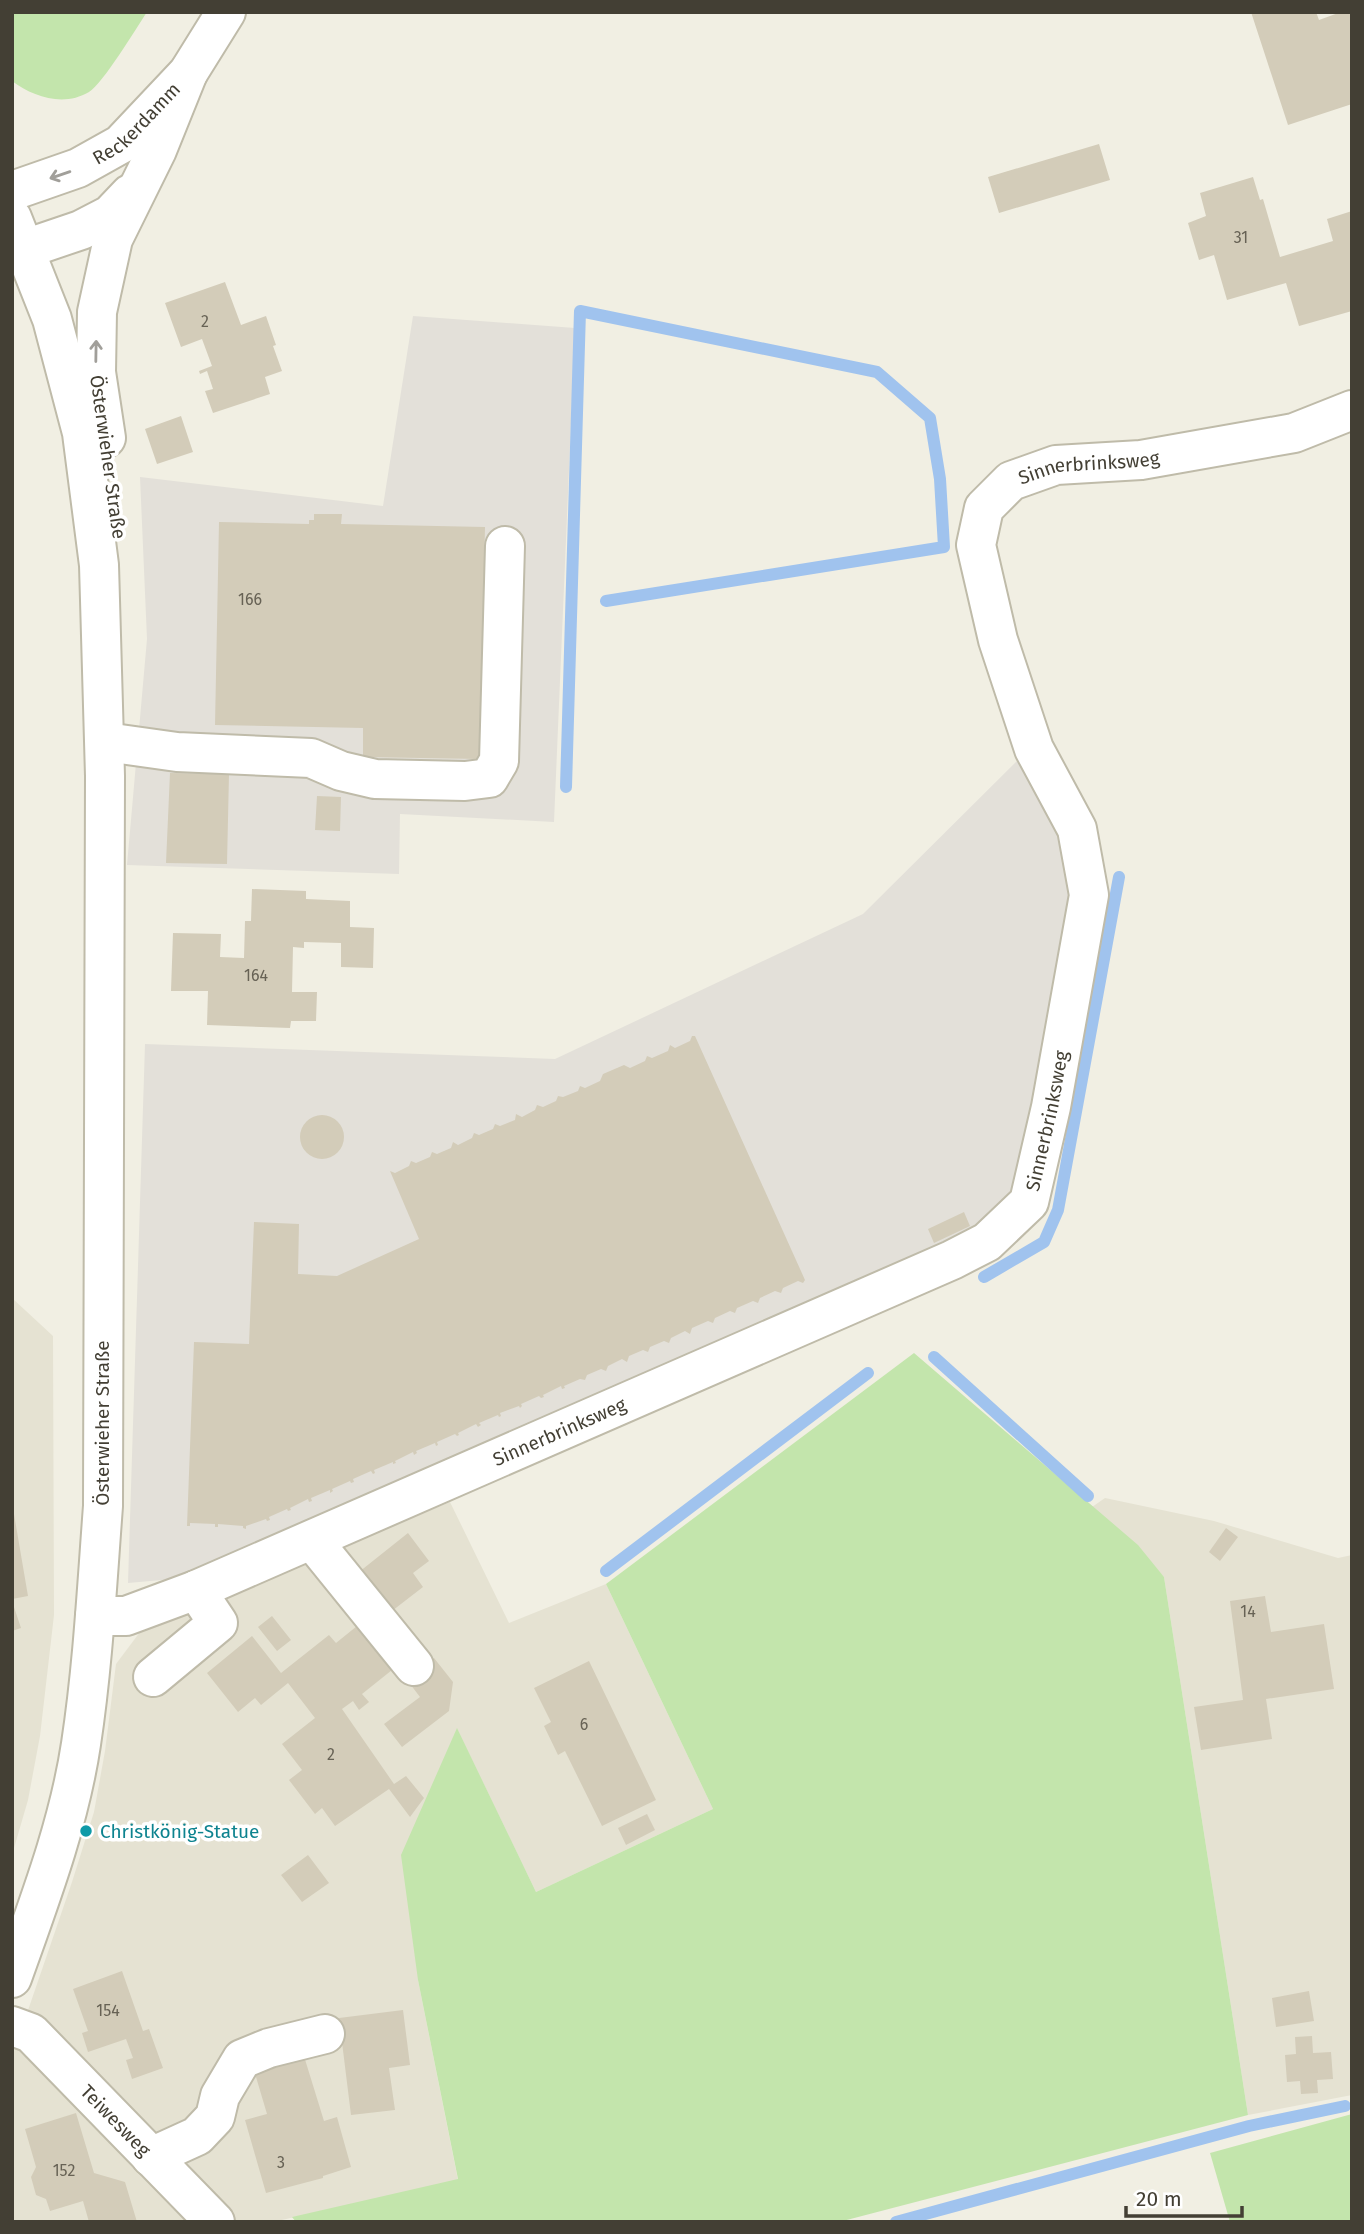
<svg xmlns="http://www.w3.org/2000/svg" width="1364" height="2234" font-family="'Fira Sans',sans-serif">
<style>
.residential{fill:#e5e2d2}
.industrial{fill:#e3e0d9}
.green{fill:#c3e5ac}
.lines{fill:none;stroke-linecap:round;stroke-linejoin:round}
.stream{stroke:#a0c3ee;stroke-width:12}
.building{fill:#d3ccb9}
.minor-casing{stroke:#bfbba9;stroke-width:42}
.minor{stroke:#fff;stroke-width:38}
.oneway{stroke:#a19f9a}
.culture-dot{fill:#0f9aa8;stroke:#fff;stroke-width:2.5}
.labels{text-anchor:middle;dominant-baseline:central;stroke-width:7;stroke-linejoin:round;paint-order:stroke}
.number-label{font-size:16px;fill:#676255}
.street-label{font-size:19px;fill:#433f34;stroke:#fff}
.culture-label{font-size:19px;fill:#0d838f;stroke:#fff;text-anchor:start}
</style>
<rect width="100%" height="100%" fill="#f1efe3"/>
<path class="residential" d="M 12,1298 L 53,1336 L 54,1615 L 40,1736 L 28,1800 L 12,1855 Z
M 1105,1498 L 1214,1521 L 1338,1558 L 1352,1555 L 1352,2095 L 1248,2115 L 1164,1577 L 1092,1507 Z
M 450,1502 L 509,1623 L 606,1584 L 713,1809 L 536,1892 L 457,1729 L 418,1980 L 458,2180 L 273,2222 L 12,2222 L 12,2057 L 72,1882 L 94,1812 L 105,1751 L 116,1664 L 140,1632 Z"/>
<path class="industrial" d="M 413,316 L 575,328 L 554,822 L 400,814 L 399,874 L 127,865 L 147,639 L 140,477 L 383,506 Z
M 1025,753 L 1063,829 L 1074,894 L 1014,1192 L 980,1227 L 173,1579 L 128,1583 L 145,1044 L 555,1059 L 863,914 Z"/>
<path class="green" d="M 12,12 L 147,12 C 135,30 104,82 89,92 C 64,107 33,97 12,81 Z
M 914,1353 L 1138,1545 L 1164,1577 L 1248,2115 L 839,2222 L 296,2222 L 292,2217 L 458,2179 L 418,1980 L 401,1855 L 457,1728 L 536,1892 L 713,1809 L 606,1584 Z
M 1352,2114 L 1352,2222 L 1230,2222 L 1210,2153 Z"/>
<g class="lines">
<path class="stream" d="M 566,787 L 580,311 L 877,372 L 930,418 L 940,479 L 944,547 L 606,601
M 984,1277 L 1044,1242 L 1058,1210 L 1119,877
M 934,1357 L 1088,1496
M 606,1571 L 868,1373
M 896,2222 L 1249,2126 L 1345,2106"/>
</g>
<path class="building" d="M 1251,12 L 1316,12 L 1319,20 L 1341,12 L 1352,12 L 1352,104 L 1288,125 Z
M 1099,144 L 1110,180 L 999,213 L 988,177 Z
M 1253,177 L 1260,200 L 1263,199 L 1280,257 L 1333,241 L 1327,219 L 1352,211 L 1352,311 L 1299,326 L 1286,283 L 1227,300 L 1214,255 L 1199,260 L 1188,223 L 1206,216 L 1200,193 Z
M 225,282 L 241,325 L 266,316 L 276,345 L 273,346 L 282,371 L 265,377 L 270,394 L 213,413 L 205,391 L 213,389 L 207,371 L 200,374 L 199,371 L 212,366 L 202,339 L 181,347 L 165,303 Z
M 181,416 L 193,452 L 157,464 L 145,429 Z
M 314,514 L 342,514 L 341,524 L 485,527 L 480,759 L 363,757 L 363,728 L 215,725 L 219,522 L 309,524 L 309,520 L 314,520 Z
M 170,773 L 229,774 L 227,864 L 166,863 Z
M 317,796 L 341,797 L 340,831 L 315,830 Z
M 252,889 L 306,891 L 306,899 L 350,901 L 350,927 L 374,928 L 373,968 L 341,967 L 341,943 L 304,942 L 304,948 L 293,947 L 292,992 L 317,992 L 316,1021 L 291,1021 L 290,1028 L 207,1025 L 208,991 L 171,991 L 173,933 L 221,934 L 220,957 L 244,958 L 245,921 L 251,921 Z
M 692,1036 L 695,1036 L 805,1280 L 803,1283 L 798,1281 L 783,1288 L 781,1293 L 775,1291 L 760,1298 L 758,1303 L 753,1301 L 737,1308 L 735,1313 L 730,1311 L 715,1318 L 713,1323 L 708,1321 L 692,1328 L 690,1334 L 685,1331 L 671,1338 L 669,1343 L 664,1341 L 650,1347 L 648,1352 L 643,1350 L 629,1356 L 627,1362 L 622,1359 L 608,1366 L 606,1371 L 601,1369 L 587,1375 L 585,1380 L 580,1379 L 564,1386 L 565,1388 L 562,1389 L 561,1386 L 543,1395 L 544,1397 L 541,1398 L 539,1396 L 521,1404 L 522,1406 L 520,1408 L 519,1406 L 500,1413 L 501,1416 L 499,1417 L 498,1415 L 479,1423 L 481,1425 L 478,1427 L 476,1424 L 458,1433 L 459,1435 L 457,1436 L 455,1434 L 437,1442 L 438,1445 L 436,1446 L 435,1443 L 416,1451 L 417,1453 L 414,1455 L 413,1452 L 395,1461 L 396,1463 L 393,1464 L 393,1462 L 374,1470 L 375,1473 L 373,1474 L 371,1471 L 353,1479 L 354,1482 L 351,1483 L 350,1481 L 332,1489 L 333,1491 L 330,1493 L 330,1490 L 311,1498 L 312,1501 L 309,1502 L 308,1499 L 290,1508 L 291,1510 L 288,1511 L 287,1509 L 269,1517 L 270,1520 L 267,1521 L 266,1519 L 246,1526 L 246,1529 L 243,1528 L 243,1526 L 218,1524 L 218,1527 L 215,1527 L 215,1524 L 190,1523 L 190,1526 L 187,1526 L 194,1342 L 249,1344 L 254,1222 L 299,1224 L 298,1274 L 337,1276 L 419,1239 L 390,1171 L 395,1173 L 409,1166 L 411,1161 L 416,1163 L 430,1157 L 432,1152 L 437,1154 L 451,1148 L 453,1142 L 458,1145 L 472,1138 L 474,1133 L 479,1135 L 493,1129 L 495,1124 L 500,1126 L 515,1120 L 516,1114 L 522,1117 L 535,1110 L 537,1105 L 543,1107 L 556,1101 L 558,1096 L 563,1097 L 578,1091 L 580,1086 L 585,1088 L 600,1081 L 603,1074 L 624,1065 L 630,1068 L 645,1061 L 647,1056 L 652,1058 L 668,1051 L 670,1045 L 675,1048 L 690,1041 Z
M300 1137a22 22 0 1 1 44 0a22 22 0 1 1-44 0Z
M 964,1212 L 970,1226 L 934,1243 L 928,1229 Z
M 14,1514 L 28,1596 L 12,1599 L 12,1515 Z
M 1226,1528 L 1238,1537 L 1220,1561 L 1209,1552 Z
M 408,1533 L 429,1561 L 413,1573 L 423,1587 L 388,1614 L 354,1576 Z
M 1265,1596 L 1271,1632 L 1324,1624 L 1334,1689 L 1266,1699 L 1272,1739 L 1201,1750 L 1194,1707 L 1243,1700 L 1230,1601 Z
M 13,1604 L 21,1628 L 12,1631 L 12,1605 Z
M 272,1616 L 291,1640 L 277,1651 L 258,1627 Z
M 362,1622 L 397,1666 L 362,1694 L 369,1702 L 359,1710 L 353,1701 L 342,1709 L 394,1784 L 406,1776 L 424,1798 L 410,1817 L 389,1789 L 335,1826 L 322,1808 L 315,1814 L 289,1780 L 302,1770 L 282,1744 L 315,1718 L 288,1683 L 261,1705 L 255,1698 L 238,1712 L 207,1673 L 252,1636 L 281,1673 L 329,1635 L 336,1643 Z
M 434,1658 L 453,1682 L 449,1711 L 402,1747 L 384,1724 L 420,1697 L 407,1680 Z
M 589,1661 L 656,1800 L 602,1826 L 565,1751 L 558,1755 L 544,1726 L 551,1722 L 534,1688 Z
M 647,1814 L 655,1830 L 626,1845 L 618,1828 Z
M 308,1855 L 329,1883 L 302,1902 L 281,1875 Z
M 122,1971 L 143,2031 L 149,2029 L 163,2068 L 132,2079 L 126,2060 L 133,2058 L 126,2039 L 88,2052 L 82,2033 L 88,2031 L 73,1989 Z
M 1309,1991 L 1314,2021 L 1276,2027 L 1272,1998 Z
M 403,2010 L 410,2065 L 389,2068 L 395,2110 L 351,2115 L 339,2018 Z
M 1312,2036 L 1313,2053 L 1331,2052 L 1333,2079 L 1317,2080 L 1318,2093 L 1301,2094 L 1300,2081 L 1287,2082 L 1285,2055 L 1296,2054 L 1295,2037 Z
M 303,2053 L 324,2121 L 337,2117 L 351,2167 L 323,2176 L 323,2178 L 266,2193 L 245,2120 L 267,2114 L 253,2067 Z
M 76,2113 L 94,2173 L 125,2182 L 137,2222 L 89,2222 L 83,2201 L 50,2211 L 46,2199 L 36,2195 L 31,2177 L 36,2167 L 25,2129 Z"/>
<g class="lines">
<defs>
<g id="minor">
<path id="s1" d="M 12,191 L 78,168 L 121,144 L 188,73 L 226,12"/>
<path d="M 12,218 L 52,319 L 82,433 L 99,565 L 105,776 L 103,1506 C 97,1585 93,1665 81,1744 C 69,1824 39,1902 12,1978"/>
<path d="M 25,249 L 81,230 L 110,215 L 130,194"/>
<path d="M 106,438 L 96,372 L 97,312 L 113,239 L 157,150 L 188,73"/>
<path d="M 120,744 L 177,752 L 311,758 L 341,771 L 375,779 L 465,781 L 489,778 L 499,761 L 505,546"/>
<path d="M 312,1540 L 414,1666"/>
<path id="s2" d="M 95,1616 L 126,1616 L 196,1590 L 952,1260 L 987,1242 L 1029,1202 L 1051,1107 L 1089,895 L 1077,829 L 1034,749 L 998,640 L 976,545 L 984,508 L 1011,481 L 1056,465 L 1141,460 L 1294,433 L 1352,410"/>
<path d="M 153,1677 L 218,1623 L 196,1590"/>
<path id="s3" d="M 12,2026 L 31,2033 L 215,2222"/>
<path d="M 151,2157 L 197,2136 L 215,2117 L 220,2096 L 242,2059 L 269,2048 L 325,2034"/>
</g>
</defs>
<use href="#minor" class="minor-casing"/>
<use href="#minor" class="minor"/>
</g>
<defs><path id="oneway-shaft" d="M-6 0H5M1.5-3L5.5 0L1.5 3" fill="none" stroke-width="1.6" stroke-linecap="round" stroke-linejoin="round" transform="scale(1.75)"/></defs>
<g class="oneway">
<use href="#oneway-shaft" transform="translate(60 175) rotate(161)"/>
<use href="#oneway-shaft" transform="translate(96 351) rotate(-89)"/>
</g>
<circle class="culture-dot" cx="86" cy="1831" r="7"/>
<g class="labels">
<g class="number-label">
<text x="1241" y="237">31</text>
<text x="205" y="321">2</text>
<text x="250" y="599">166</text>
<text x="256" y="975">164</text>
<text x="1248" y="1611">14</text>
<text x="584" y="1724">6</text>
<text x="331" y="1754">2</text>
<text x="108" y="2010">154</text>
<text x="281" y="2162">3</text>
<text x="64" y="2170">152</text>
</g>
<g class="street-label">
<text stroke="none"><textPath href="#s1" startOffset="144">Reckerdamm</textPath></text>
<text transform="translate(108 457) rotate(82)">Österwieher Straße</text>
<text stroke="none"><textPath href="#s2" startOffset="1867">Sinnerbrinksweg</textPath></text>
<text stroke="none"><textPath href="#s2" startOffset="1111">Sinnerbrinksweg</textPath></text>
<text transform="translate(102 1423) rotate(-90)">Österwieher Straße</text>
<text stroke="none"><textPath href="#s2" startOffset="502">Sinnerbrinksweg</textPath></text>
<text stroke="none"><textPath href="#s3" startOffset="142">Teiwesweg</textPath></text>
</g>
<g class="culture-label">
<text x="100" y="1831">Christkönig-Statue</text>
</g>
</g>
<rect width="1364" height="2234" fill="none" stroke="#433f34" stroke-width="28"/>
<path d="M1126 2206v10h116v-10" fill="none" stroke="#433f34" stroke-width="3.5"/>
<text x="1136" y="2206" font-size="21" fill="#433f34" stroke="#ffffff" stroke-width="5" paint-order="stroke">20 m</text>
</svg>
